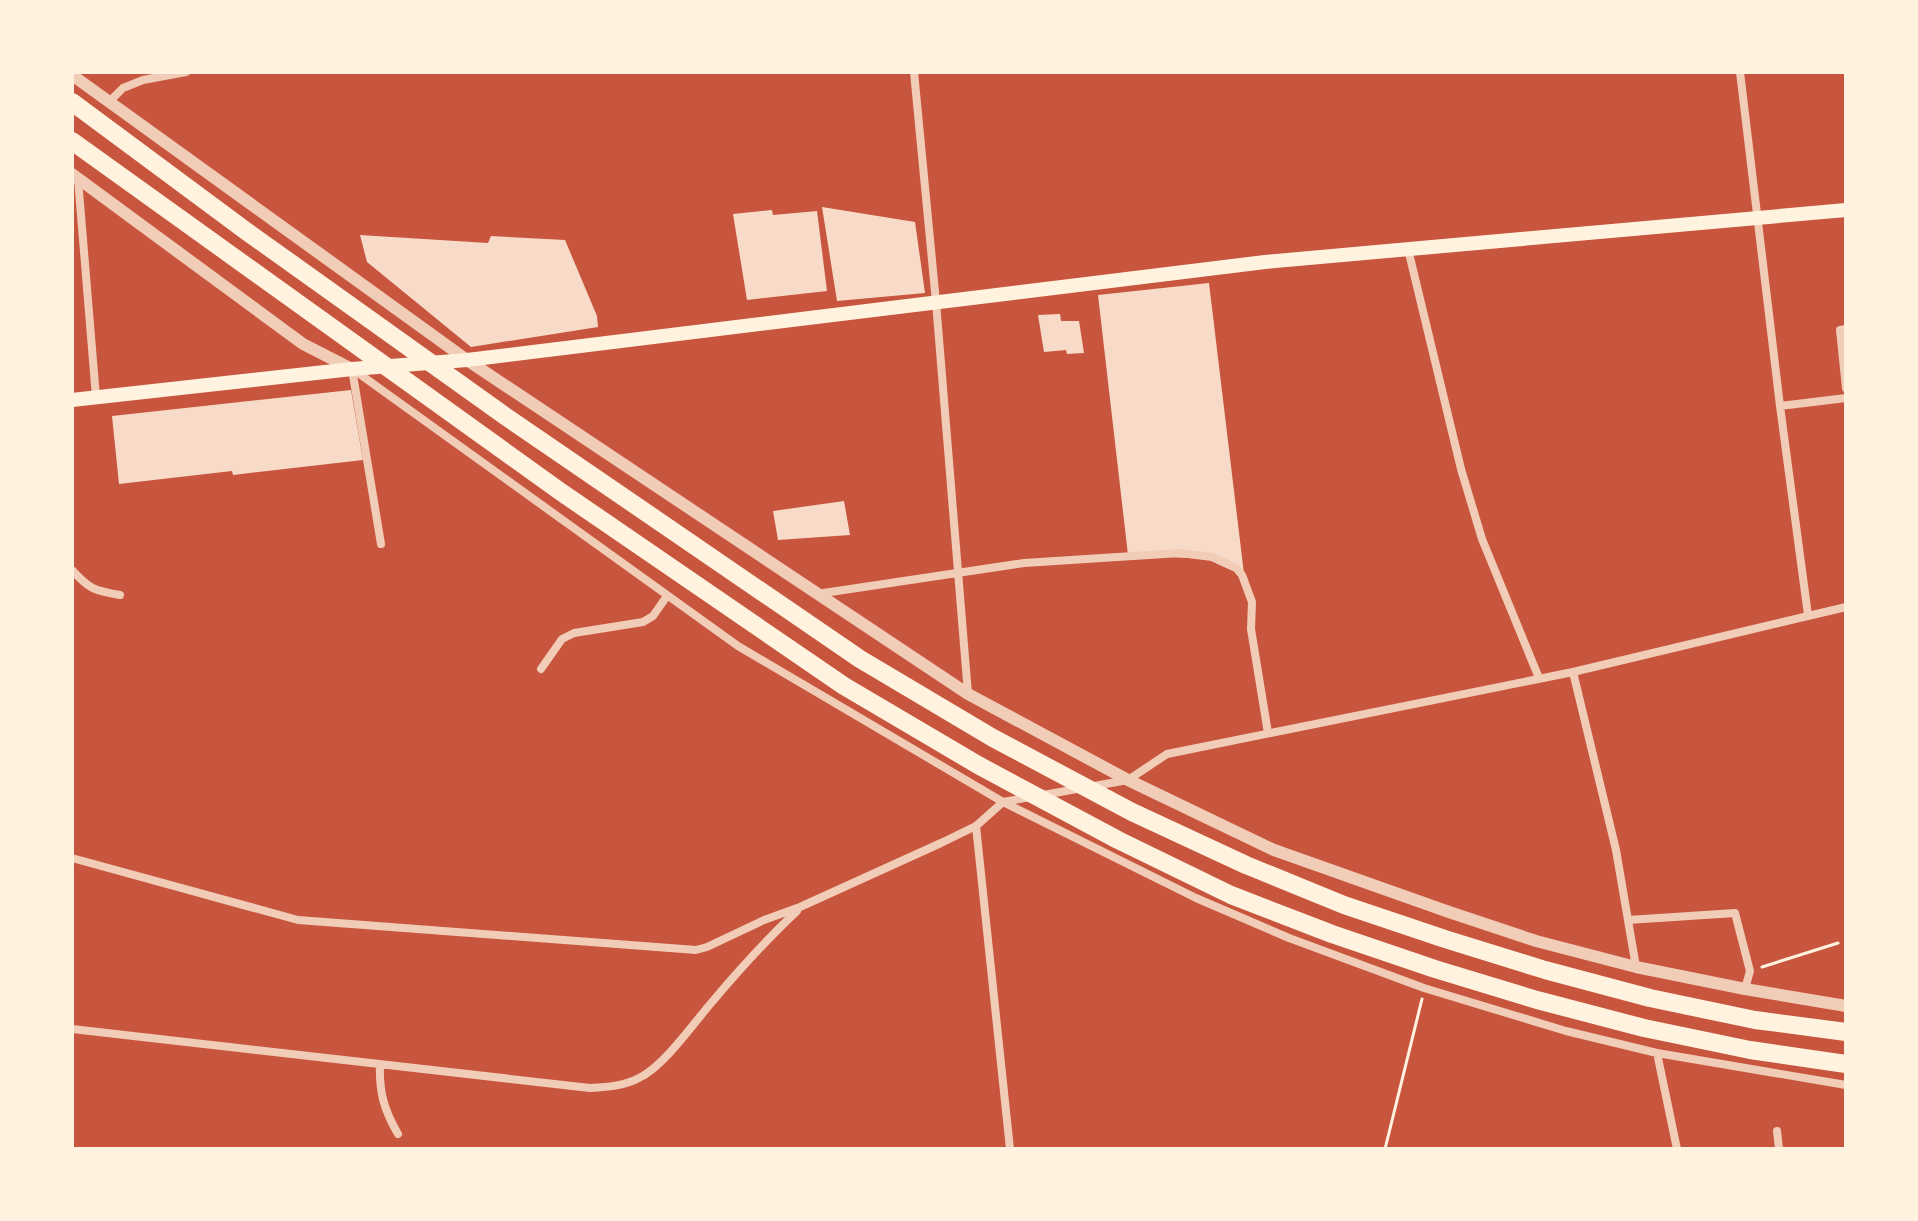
<svg xmlns="http://www.w3.org/2000/svg" width="1918" height="1221" font-family="'Sofia Sans Condensed',sans-serif">
<style>
.building{fill:#f7dbc8}
.lines{fill:none;stroke-linecap:round;stroke-linejoin:round}
.path{stroke:#fff3e0;stroke-width:3}
.minor{stroke:#f1ccb7;stroke-width:8}
.tertiary{stroke:#f1ccb7;stroke-width:12}
.secondary{stroke:#fff3e0;stroke-width:14}
.motorway{stroke:#fff3e0;stroke-width:18}
</style>
<rect width="100%" height="100%" fill="#c8553d"/>
<path class="building" d="M 822,207 L 915,222 L 925,293 L 837,301 Z
M 772,210 L 773,215 L 817,211 L 827,291 L 747,300 L 733,214 Z
M 360,235 L 488,243 L 491,236 L 565,240 L 597,316 L 598,327 L 471,347 L 367,262 Z
M 1209,283 L 1244,574 L 1211,559 L 1128,555 L 1098,295 Z
M 1060,314 L 1061,321 L 1079,321 L 1084,353 L 1067,354 L 1066,350 L 1044,352 L 1038,315 Z
M 351,390 L 363,460 L 233,475 L 232,471 L 119,484 L 112,416 Z
M 844,501 L 850,535 L 778,540 L 773,511 Z"/>
<g class="lines">
<path class="path" d="M 1762,967 L 1838,943
M 1385,1149 L 1422,999"/>
<path class="minor" d="M 914,72 L 936,302 L 968,694
M 1740,72 L 1780,406 L 1808,615
M 110,101 L 123,88 L 143,80 L 186,72
M 78,179 L 96,397
M 1408,249 L 1461,469 L 1482,539 L 1539,678
M 1846,329 L 1840,330 L 1846,388
M 352,369 L 381,544
M 354,370 L 738,646 L 1003,802 L 1196,898 L 1289,938 L 1424,988 L 1566,1031 L 1657,1053 L 1846,1085
M 1780,406 L 1846,398
M 72,570 C 89,589 95,591 120,595
M 817,594 L 1024,563 L 1180,553 L 1212,557 L 1236,568 L 1242,575 L 1252,602 L 1251,629 L 1268,733
M 541,669 L 562,639 L 574,633 L 643,622 L 653,616 L 667,596
M 1573,672 L 1616,850 L 1636,967
M 1043,795 L 1128,780 L 1167,754 L 1573,672 L 1846,607
M 976,826 L 1010,1149
M 72,858 L 298,920 L 696,950 L 707,947 L 764,920 L 800,907 L 941,843 L 976,826 L 1003,802 L 1030,797
M 1628,920 L 1735,913 L 1750,971 L 1745,989
M 72,1029 L 590,1088 C 607,1087 624,1086 639,1078 C 664,1066 693,1024 712,1002 C 739,970 766,940 797,911
M 1657,1053 L 1677,1149
M 380,1065 C 379,1092 384,1110 398,1134
M 1777,1131 L 1779,1149"/>
<path class="tertiary" d="M 72,75 L 467,360 L 968,694 L 1128,780 L 1274,850 L 1449,912 L 1536,941 L 1636,967 L 1745,989 L 1846,1006
M 72,174 L 303,344 L 352,369"/>
<path class="secondary" d="M 72,400 L 352,369 L 467,360 L 1265,262 L 1846,210"/>
<path class="motorway" d="M 72,102 L 246,231 L 505,416 L 860,659 L 993,738 L 1132,812 L 1246,865 L 1344,905 L 1445,939 L 1545,970 L 1650,998 L 1755,1020 L 1846,1032
M 72,141 L 561,492 L 844,686 L 978,765 L 1118,840 L 1231,895 L 1332,934 L 1435,969 L 1537,1000 L 1644,1028 L 1750,1050 L 1846,1064"/>
</g>
<rect width="1918" height="1221" fill="none" stroke="#fff3e0" stroke-width="148"/>
</svg>
